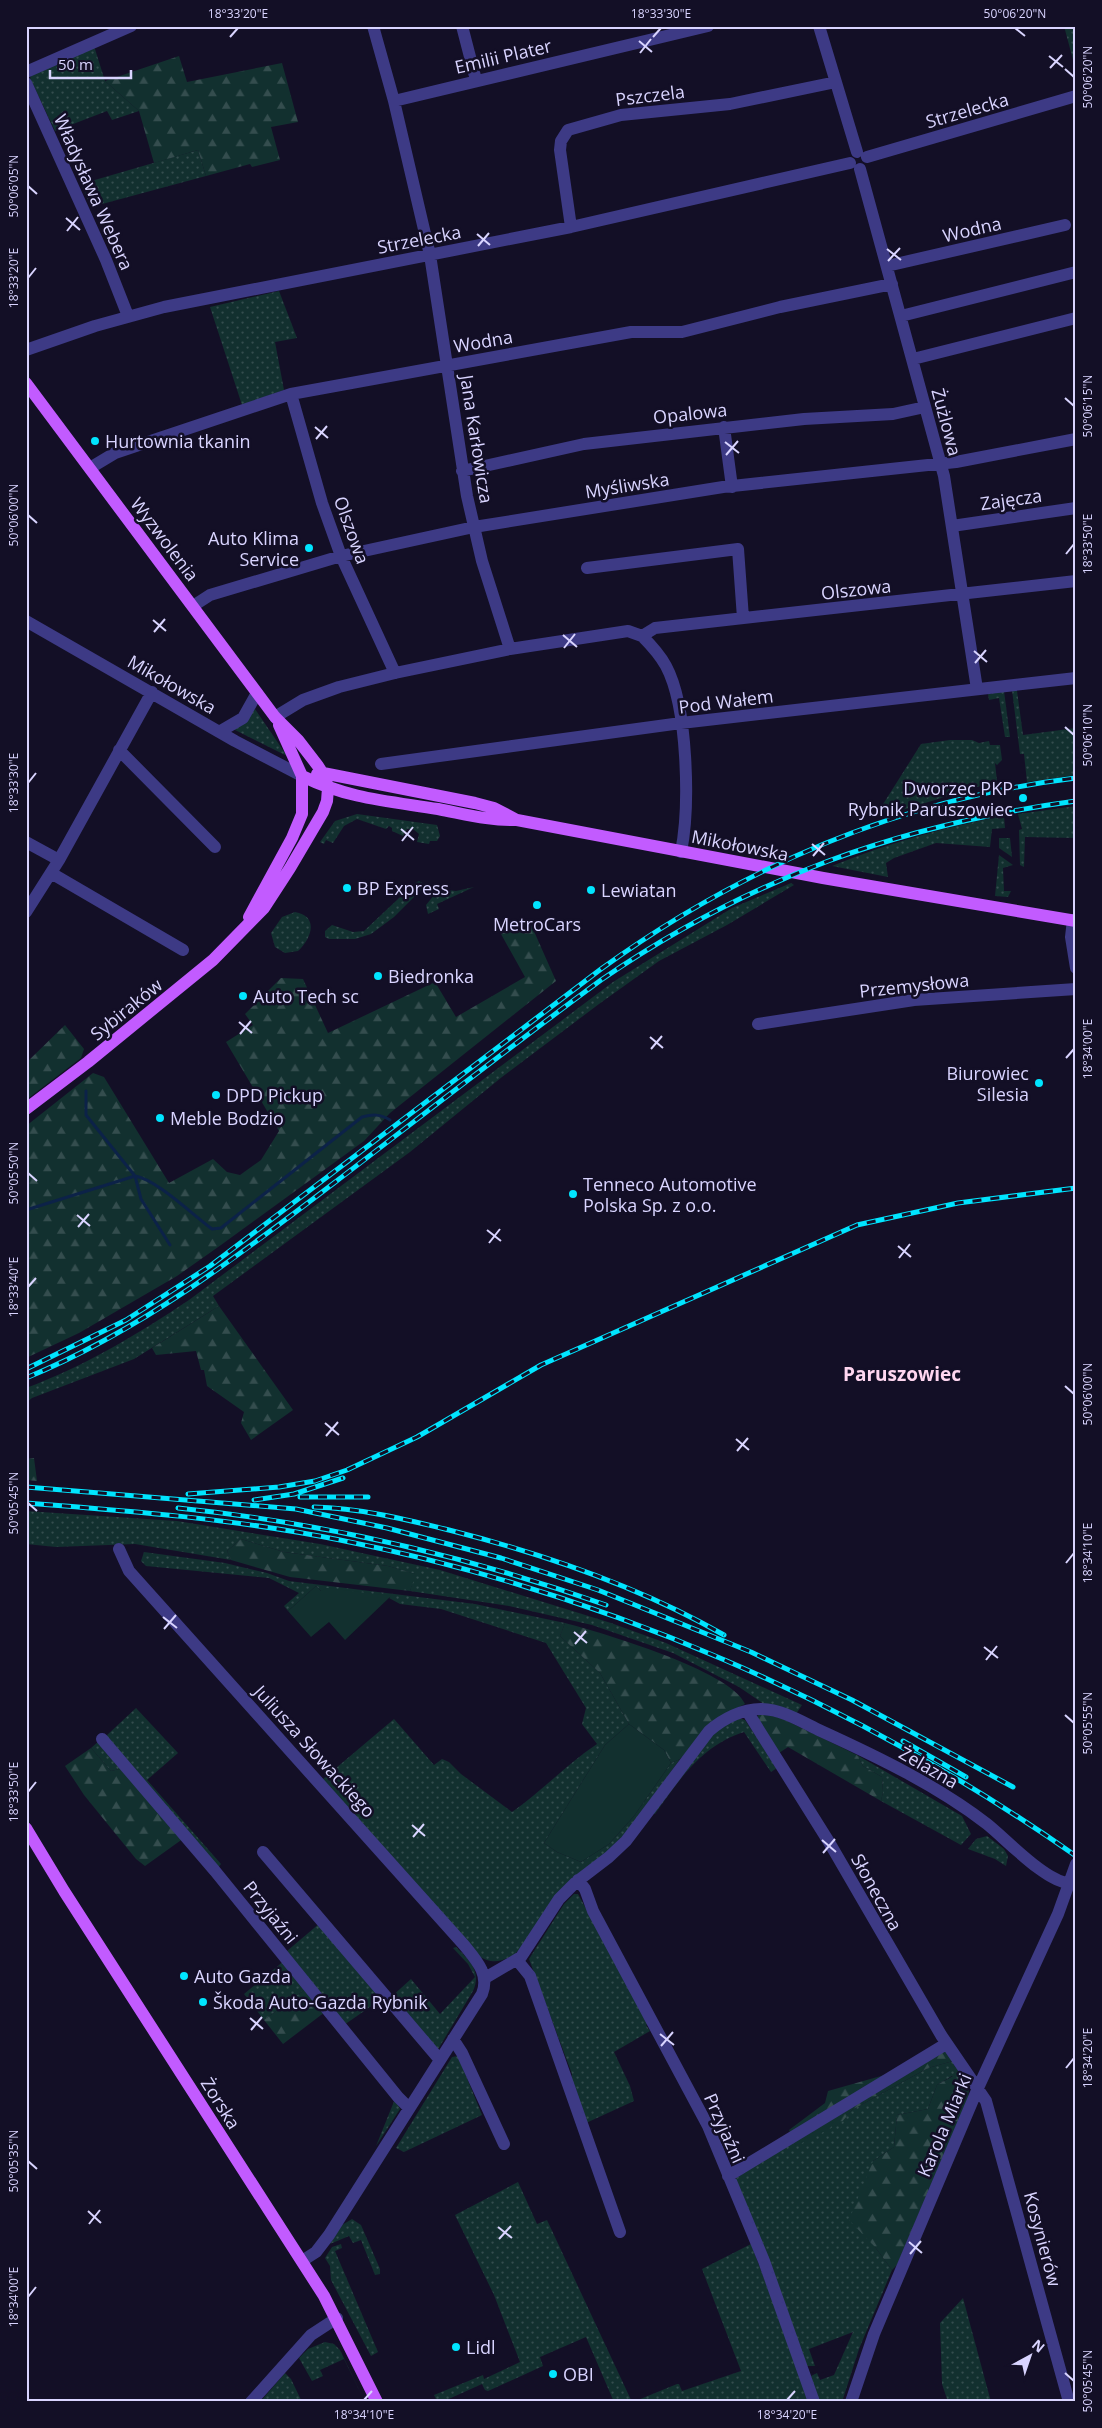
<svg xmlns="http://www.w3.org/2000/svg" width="1102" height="2428" font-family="'Open Sans',sans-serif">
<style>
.grass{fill:url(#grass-dots)}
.forest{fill:url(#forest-firs)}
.garden{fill:#12302f}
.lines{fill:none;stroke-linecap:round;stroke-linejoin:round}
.stream{stroke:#0c2248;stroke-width:3}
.minor{stroke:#3d3a85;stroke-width:12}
.major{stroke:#c25bff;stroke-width:12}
.rail-casing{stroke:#00e5ff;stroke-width:5}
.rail{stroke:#130f26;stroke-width:3;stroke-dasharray:9;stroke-linecap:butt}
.ticks{fill:none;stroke:#d9d4ff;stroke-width:2}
.poi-dot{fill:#00e5ff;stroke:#130f26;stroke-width:2}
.labels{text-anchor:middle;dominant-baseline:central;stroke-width:5;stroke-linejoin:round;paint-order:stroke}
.street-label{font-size:18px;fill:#d9d4ff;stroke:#130f26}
.poi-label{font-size:18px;fill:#d9d4ff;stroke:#130f26;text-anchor:start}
.neighbourhood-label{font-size:19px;font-weight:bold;fill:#ffd6f0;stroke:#130f26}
.neatline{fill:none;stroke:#d9d4ff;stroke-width:2}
.ticks-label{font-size:12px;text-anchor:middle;fill:#d9d4ff}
</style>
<defs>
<pattern id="grass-dots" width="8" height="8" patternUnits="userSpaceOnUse" patternTransform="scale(1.25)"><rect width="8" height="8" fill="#12302f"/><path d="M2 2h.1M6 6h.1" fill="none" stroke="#344d4e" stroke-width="1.8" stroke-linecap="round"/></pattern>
<pattern id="forest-firs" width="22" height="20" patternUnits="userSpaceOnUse" patternTransform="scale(1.25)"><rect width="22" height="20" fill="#12302f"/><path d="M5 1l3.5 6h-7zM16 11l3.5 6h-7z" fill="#344d4e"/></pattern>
</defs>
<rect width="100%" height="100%" fill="#130f26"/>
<path class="grass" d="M 1064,26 L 1076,26 L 1076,71 Z
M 94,46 L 105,81 L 139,111 L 112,120 L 107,111 L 55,131 L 30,78 L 34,71 Z
M 198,150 L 206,176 L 91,207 L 81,184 Z
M 279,291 L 297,338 L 275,342 L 284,390 L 242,405 L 210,307 Z
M 1012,690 L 1017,691 L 1023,735 L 1076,728 L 1076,775 L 1027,782 L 1024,754 L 1020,754 Z
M 1004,691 L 1010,737 L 1005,737 L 999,698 L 989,700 L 988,694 Z
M 255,709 L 287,756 L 233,729 Z
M 950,740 L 972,740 L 979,743 L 989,741 L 990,745 L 1000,745 L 1002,760 L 997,765 L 995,763 L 997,781 L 886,815 L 880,809 L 921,744 Z
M 1076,806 L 1076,838 L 1025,837 L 1024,867 L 1020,865 L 1019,830 L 1022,829 L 1018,814 Z
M 357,814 L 437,825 L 440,836 L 437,841 L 430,841 L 429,844 L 417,842 L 419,834 L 413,829 L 407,829 L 403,836 L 392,831 L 392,828 L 389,826 L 386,829 L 357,819 L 344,826 L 333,843 L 326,840 L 324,844 L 320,842 L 335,821 Z
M 1004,816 L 1005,828 L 992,829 L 990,847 L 936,843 L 894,858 L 886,863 L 888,877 L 832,866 C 888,843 945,827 1004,816 Z
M 999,838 L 1010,838 L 1012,857 L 999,848 Z
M 999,855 L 1013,865 L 1003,868 L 1004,891 L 1011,891 L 1008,897 L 995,896 Z
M 419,881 L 424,884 L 423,888 L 394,917 L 371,934 L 355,939 L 329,939 L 325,937 L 325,931 L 332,925 L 353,932 L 364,931 L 415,883 Z
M 791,883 L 794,885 L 727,925 L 659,961 L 599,1004 L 502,1077 L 410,1152 L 213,1296 L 219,1306 L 134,1359 L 32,1398 L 26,1403 L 26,1388 C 83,1367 138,1334 189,1300 L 613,982 L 732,908 Z
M 474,887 L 437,904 L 439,909 L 428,914 L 426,905 L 439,889 L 456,891 Z
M 295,912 C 319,916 312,938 298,951 L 285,953 L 275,947 L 271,933 L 282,917 Z
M 26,1511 L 177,1521 L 320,1544 L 440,1570 L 611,1623 L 666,1643 L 802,1705 L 796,1714 L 764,1704 L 739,1687 L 673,1653 L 592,1625 L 509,1606 L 410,1591 L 415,1574 L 388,1566 L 284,1552 L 241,1539 L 227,1551 L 231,1560 L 135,1544 L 56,1547 L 26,1544 Z
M 144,1552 L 225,1563 L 267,1573 L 289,1581 L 475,1604 L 565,1623 L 560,1636 L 600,1673 L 629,1724 L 605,1745 L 544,1843 L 557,1852 L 581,1862 L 609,1844 L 634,1816 L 671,1763 L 680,1759 L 629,1830 L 514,1955 C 500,1962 492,1964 478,1956 L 323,1779 L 394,1719 L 434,1765 L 442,1759 L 449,1762 L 461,1774 L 512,1812 C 542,1791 567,1764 597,1744 L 582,1724 L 586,1708 L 546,1643 L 441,1609 L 400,1604 L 389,1598 L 390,1597 L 321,1591 L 316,1586 L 288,1611 L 284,1606 L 299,1593 L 269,1578 L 146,1566 L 141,1561 Z
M 136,1708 L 178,1753 L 147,1780 L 221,1864 L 217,1869 L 106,1736 Z
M 739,1718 L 745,1720 L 777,1768 L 771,1772 L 744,1732 C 702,1745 679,1780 655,1814 L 652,1813 L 717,1728 Z
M 99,1741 L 124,1768 L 111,1771 L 91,1748 Z
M 857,1755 L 962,1816 L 971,1834 L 961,1845 L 881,1801 L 883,1792 L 882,1777 L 863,1766 Z
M 987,1836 L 1004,1849 L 1008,1856 L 1006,1866 L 995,1859 L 968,1849 L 976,1839 Z
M 574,1894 L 578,1894 L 649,2023 L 646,2025 L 650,2031 L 614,2052 L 630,2086 L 634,2101 L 586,2123 L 570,2085 L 572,2074 L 529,1959 L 564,1904 Z
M 320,1923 L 383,1998 L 344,2025 L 287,1951 Z
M 456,1947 C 469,1960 482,1971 473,1991 L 437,2051 L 390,1998 L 411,1979 L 440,2014 L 475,1977 L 468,1964 L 453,1948 Z
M 285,1960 L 307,1988 L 264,2020 L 244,1994 Z
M 458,2056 L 482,2115 L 404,2152 L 396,2148 L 452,2057 Z
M 953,2061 L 969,2089 L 952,2076 L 937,2085 L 928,2109 L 897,2115 L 894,2147 L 873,2161 L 875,2247 L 892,2270 L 859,2349 L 842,2402 L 817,2402 L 811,2376 L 817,2373 L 820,2380 L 834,2375 L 853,2332 L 809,2349 L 815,2366 L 807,2366 L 735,2179 L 793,2139 L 796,2145 L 840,2123 L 852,2110 L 928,2068 Z
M 395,2099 L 400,2109 L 376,2146 Z
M 518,2182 L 537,2224 L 547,2220 L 632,2402 L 614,2402 L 586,2337 L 540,2357 L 543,2366 L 488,2391 L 485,2390 L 482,2384 L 442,2402 L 432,2402 L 436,2399 L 434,2395 L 483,2375 L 484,2379 L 520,2362 L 494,2295 L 455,2215 Z
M 352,2219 L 361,2225 L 380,2269 L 380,2274 L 375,2275 L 361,2240 L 353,2243 L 349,2236 L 330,2244 L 342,2225 Z
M 341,2244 L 342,2248 L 335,2251 L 378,2352 L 371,2356 L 331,2280 L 330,2266 L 325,2258 L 332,2247 Z
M 751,2244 L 811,2402 L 633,2402 L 677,2384 L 679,2384 L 682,2391 L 741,2371 L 702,2269 Z
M 963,2298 L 991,2402 L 948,2402 L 942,2384 L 940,2323 Z
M 325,2342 L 334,2344 L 340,2350 L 365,2402 L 344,2359 L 320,2370 L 323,2376 L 312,2381 L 299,2358 L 308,2349 Z
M 285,2373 L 291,2379 L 302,2402 L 267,2402 L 266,2399 L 260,2402 Z"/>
<path class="forest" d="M 179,56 L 187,82 L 282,63 L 298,122 L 271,127 L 280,160 L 252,167 L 250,164 L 206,176 L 198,150 L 154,163 L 139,111 L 105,81 Z
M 529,920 L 556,981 L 390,1113 L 364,1141 L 221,1245 L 177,1276 L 79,1333 L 26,1358 L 26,1126 L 93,1073 L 104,1077 L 169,1183 L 213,1159 L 227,1172 L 240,1175 L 261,1160 L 279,1131 L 226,1042 L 253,1025 L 245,1014 L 281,978 L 303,979 L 328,1033 L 435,982 L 456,1017 L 525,977 L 501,934 Z
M 65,1025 L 84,1049 L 81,1058 L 26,1100 L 26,1063 Z
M 219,1306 L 293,1410 L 251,1440 L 241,1423 L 244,1412 L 207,1386 L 204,1370 L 201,1370 L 196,1351 L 156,1355 L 152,1348 Z
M 26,1452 L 27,1459 L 34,1458 L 37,1481 L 26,1480 Z
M 241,1539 L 284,1552 L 388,1566 L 416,1574 L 410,1591 L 290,1577 L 231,1560 L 227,1551 Z
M 565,1623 C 600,1632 732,1671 745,1704 L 731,1711 L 680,1759 L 671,1763 L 664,1750 L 629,1724 L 600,1673 L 560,1636 Z
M 759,1713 L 781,1718 L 857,1755 L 863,1766 L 882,1777 L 883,1792 L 881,1801 L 788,1747 L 779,1753 L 757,1719 Z
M 91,1748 L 111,1771 L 124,1768 L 184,1838 L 145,1866 L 136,1859 L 84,1795 L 65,1766 Z
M 307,1988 L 325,2012 L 283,2044 L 264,2020 Z
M 941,2042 L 953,2061 L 928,2068 L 852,2110 L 841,2123 L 796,2146 L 789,2130 L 825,2103 L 828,2091 L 888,2074 Z
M 953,2076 L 969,2089 L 968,2097 L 897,2265 L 892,2270 L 875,2247 L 849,2220 L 873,2161 L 894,2147 L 897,2115 L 928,2109 L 937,2085 Z"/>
<path class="garden" d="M 316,1586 L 321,1591 L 327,1588 L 391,1596 L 345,1640 L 329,1622 L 311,1637 L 288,1611 Z
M 629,1724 L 664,1750 L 671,1763 L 634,1816 L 609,1844 L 581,1862 L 557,1852 L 544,1843 L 605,1745 Z"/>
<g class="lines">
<path class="stream" d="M 86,1091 L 86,1115 L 135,1176 L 141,1199 L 170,1245
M 26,1210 L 135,1176 C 156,1179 194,1216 212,1229 L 221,1228 L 362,1117 C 373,1114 380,1114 390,1120"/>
<path class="minor" d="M 373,26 L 394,101 L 430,255 L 467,496 L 482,561 L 510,649
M 462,26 L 476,80
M 819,26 L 857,152
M 26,72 L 131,26
M 26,83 L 106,260 L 128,316
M 394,101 L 708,26
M 867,157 L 1076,96
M 860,169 L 944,476 L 977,689
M 571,227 L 560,150 L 561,141 L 568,130 L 621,115 L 730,104 L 836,82
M 887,266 L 1065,225
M 901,316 L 1076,272
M 26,350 L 95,326 L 164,307 L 571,227 L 850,163
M 913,359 L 1076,318
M 291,394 L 322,503 L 341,556 L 395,673
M 724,427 L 732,487
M 90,468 L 115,453 L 291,394 L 631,332 L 682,332 L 780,307 L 892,284
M 462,471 L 584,444 L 804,419 L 893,414 L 925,407
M 952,526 L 1076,508
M 587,568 L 738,549 L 743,618
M 193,606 L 210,595 L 341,556 L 474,527 L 723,487 L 956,462 L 1076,439
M 26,621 L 235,741 L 302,776
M 642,636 C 651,645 660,655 666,666 C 688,707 690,807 681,852
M 275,717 L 303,700 L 339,687 L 395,673 L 510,649 L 628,631 L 642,636 L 655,628 L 1076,581
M 219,732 L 243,718 L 257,693
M 119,750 L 215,847
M 381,764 L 681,723 L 1076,678
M 26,842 L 59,860
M 51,873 L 183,950
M 26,912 L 59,860 L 152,692
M 1073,920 L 1071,937 L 1076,968
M 758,1024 L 914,1000 L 1076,989
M 119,1549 L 129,1571 L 464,1945 C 476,1960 490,1974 482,1994 L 329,2235 L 316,2252 L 302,2261
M 747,1711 L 829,1842 L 941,2035 L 986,2101 L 1069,2402
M 102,1739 L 215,1871 L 398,2097 L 409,2108
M 263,1852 L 440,2060
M 578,1880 L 585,1889 L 593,1911 L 708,2126 L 764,2261 L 814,2402
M 517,1960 L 530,1976 L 620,2232
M 485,1978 L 521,1957 L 559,1899 L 575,1883 L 609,1857 L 626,1841 L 709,1731 C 723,1719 742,1709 761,1709 C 782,1709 802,1722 821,1731 C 878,1757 938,1786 987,1824 C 1007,1840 1046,1882 1069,1883
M 453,2039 L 462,2053 L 504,2144
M 728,2176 L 946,2044
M 251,2402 L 311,2335 L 337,2318
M 851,2402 L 874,2334 L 978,2088 L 1058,1914 L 1076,1864"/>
<path class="major" d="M 26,383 L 275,717 L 298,740 L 318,766 L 325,777 L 328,788 L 327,801 L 323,812 L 290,868 L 264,908 L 213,960 L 88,1062 L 26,1109
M 317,774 L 323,773 L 475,803 L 494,808 L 515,819
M 302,776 C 349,799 388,801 438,809 C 465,814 490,821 517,820 L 823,878 L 1076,921
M 249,917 L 292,838 L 302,814 L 302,776 L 279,725
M 26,1828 L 64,1891 L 324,2296 L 377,2402"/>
<defs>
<path id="rail" d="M 26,1369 L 126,1320 L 210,1266 L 601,969 C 742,867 902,799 1076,778
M 26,1378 C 140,1331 237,1257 334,1183 C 423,1115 511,1046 601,980 C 750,878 898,825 1076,801
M 26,1487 L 296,1509 L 387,1528 L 501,1558 L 598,1590 L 751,1652 L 852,1700 L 1013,1787
M 188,1494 L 279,1487 L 315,1481 L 347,1470 L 417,1437 L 541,1365 L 857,1225 L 958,1203 L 1076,1188
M 300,1497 L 368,1497
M 254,1500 L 294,1494 L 343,1478
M 26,1503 C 131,1511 236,1519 340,1540 C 603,1592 856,1702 1076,1856
M 314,1507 C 360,1508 404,1519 449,1530 C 544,1554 638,1586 724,1635
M 178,1508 C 324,1523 467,1556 606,1605
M 903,1741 L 966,1777"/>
</defs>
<use href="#rail" class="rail-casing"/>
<use href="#rail" class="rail"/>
</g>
<path class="ticks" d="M 1015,28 L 1025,36M 230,37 L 238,28M 653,37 L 661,28M 639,41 L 652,52M 640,53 L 651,39M 1049,56 L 1063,67M 1050,68 L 1062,55M 1065,69 L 1074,77M 28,186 L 37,194M 66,218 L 80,230M 67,231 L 78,217M 477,234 L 490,245M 478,246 L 489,233M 887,249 L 901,260M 888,261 L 900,248M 28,278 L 36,268M 1065,398 L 1074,406M 315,427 L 328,438M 316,439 L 327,426M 725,442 L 739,453M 726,455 L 738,441M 28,515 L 37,523M 1066,554 L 1074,544M 153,620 L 166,631M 154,632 L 165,619M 563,635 L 577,647M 564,648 L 575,634M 974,651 L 987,662M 975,663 L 986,650M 1065,727 L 1074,735M 28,783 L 36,773M 401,829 L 414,840M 402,841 L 413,827M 812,844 L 825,855M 813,856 L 824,843M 239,1022 L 252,1033M 240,1034 L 251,1021M 650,1037 L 663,1048M 651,1049 L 662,1036M 1066,1058 L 1074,1049M 28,1173 L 37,1181M 77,1215 L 90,1226M 78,1227 L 89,1214M 487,1230 L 501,1241M 489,1243 L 500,1229M 898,1246 L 911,1257M 899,1258 L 910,1244M 28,1287 L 36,1278M 1065,1386 L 1074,1394M 325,1423 L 339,1435M 326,1436 L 338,1422M 736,1439 L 749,1450M 737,1451 L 748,1438M 28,1503 L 37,1511M 1066,1563 L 1074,1553M 163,1617 L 177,1628M 164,1629 L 176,1615M 574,1632 L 587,1643M 575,1644 L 586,1631M 984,1647 L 998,1658M 986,1660 L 997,1646M 1065,1715 L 1074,1723M 28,1792 L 36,1782M 412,1825 L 425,1836M 413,1837 L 424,1824M 822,1840 L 836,1852M 823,1853 L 835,1839M 250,2018 L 263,2029M 251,2030 L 262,2017M 660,2034 L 674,2045M 661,2046 L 673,2032M 1066,2068 L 1074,2058M 28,2161 L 37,2169M 88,2211 L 101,2223M 89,2224 L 100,2210M 498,2227 L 512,2238M 499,2239 L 511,2226M 909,2242 L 922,2253M 910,2254 L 921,2241M 28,2297 L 36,2287M 1065,2373 L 1074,2381M 364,2400 L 372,2391M 787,2400 L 795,2391"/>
<g class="poi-dot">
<circle cx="95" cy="441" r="5"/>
<circle cx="309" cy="548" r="5"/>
<circle cx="1023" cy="798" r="5"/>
<circle cx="347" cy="888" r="5"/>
<circle cx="591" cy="890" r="5"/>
<circle cx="537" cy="905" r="5"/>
<circle cx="378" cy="976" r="5"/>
<circle cx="243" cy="996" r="5"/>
<circle cx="1039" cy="1083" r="5"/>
<circle cx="216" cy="1095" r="5"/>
<circle cx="160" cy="1118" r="5"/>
<circle cx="573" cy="1194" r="5"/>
<circle cx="184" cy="1976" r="5"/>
<circle cx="203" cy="2002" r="5"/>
<circle cx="456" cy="2347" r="5"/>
<circle cx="553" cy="2374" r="5"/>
</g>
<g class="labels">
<g class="street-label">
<text transform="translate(503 56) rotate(-13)">Emilii Plater</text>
<text transform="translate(650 95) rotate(-7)">Pszczela</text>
<text transform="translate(967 110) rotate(-16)">Strzelecka</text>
<text transform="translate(94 192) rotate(66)">Władysława Webera</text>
<text transform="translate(972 229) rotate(-13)">Wodna</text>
<text transform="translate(419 239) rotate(-11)">Strzelecka</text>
<text transform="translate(483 341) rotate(-10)">Wodna</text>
<text transform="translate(690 413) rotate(-6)">Opalowa</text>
<text transform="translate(947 422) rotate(75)">Żużlowa</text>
<text transform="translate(477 439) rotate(81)">Jana Karłowicza</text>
<text transform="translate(627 485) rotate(-9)">Myśliwska</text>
<text transform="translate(1011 499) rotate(-8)">Zajęcza</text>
<text transform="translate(352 530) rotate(70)">Olszowa</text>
<text transform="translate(165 539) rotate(53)">Wyzwolenia</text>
<text transform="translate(856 589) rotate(-6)">Olszowa</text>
<text transform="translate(172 684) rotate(30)">Mikołowska</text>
<text transform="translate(726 701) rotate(-7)">Pod Wałem</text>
<text transform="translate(740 845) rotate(11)">Mikołowska</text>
<text transform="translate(914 985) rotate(-6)">Przemysłowa</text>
<text transform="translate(126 1009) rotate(-39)">Sybiraków</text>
<text transform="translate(315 1751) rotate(48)">Juliusza Słowackiego</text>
<text transform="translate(929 1767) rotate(30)">Żelazna</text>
<text transform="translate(877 1892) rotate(61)">Słoneczna</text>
<text transform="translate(271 1912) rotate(51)">Przyjaźni</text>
<text transform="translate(221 2103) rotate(58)">Żorska</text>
<text transform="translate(944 2125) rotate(-67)">Karola Miarki</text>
<text transform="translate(725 2128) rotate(66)">Przyjaźni</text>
<text transform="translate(1043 2239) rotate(75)">Kosynierów</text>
</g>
<g class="poi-label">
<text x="105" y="441">Hurtownia tkanin</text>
<text x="299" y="538" text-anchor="end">Auto Klima<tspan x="299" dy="21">Service</tspan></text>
<text x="1013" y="788" text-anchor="end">Dworzec PKP<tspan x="1013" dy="21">Rybnik Paruszowiec</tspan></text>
<text x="357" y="888">BP Express</text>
<text x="601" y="890">Lewiatan</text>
<text x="537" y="924" text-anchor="middle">MetroCars</text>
<text x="388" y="976">Biedronka</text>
<text x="253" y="996">Auto Tech sc</text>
<text x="1029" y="1073" text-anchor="end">Biurowiec<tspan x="1029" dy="21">Silesia</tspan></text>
<text x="226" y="1095">DPD Pickup</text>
<text x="170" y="1118">Meble Bodzio</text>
<text x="583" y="1184">Tenneco Automotive<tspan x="583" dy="21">Polska Sp. z o.o.</tspan></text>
<text x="194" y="1976">Auto Gazda</text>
<text x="213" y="2002">Škoda Auto-Gazda Rybnik</text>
<text x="466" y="2347">Lidl</text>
<text x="563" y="2374">OBI</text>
</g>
<g class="neighbourhood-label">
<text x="902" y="1374">Paruszowiec</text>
</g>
</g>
<rect width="1102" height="2428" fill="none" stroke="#130f26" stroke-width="55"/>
<g transform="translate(1030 2356) rotate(40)" stroke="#130f26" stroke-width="4" paint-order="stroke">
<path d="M0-4L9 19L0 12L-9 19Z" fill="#d9d4ff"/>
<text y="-8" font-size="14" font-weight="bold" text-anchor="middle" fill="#d9d4ff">N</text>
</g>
<path d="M50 70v8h81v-8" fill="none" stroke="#d9d4ff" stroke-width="2.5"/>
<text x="58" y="70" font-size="15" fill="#d9d4ff" stroke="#130f26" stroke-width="4" paint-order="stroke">50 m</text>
<rect x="28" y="28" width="1046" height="2372" class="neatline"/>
<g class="ticks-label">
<text x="238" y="18">18°33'20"E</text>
<text x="661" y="18">18°33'30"E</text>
<text x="1015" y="18">50°06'20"N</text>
<text transform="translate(1088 77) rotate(-90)" y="4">50°06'20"N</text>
<text transform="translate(14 186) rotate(-90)" y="4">50°06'05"N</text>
<text transform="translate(14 278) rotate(-90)" y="4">18°33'20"E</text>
<text transform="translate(1088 406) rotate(-90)" y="4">50°06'15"N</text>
<text transform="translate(14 515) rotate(-90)" y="4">50°06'00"N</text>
<text transform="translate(1088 544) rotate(-90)" y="4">18°33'50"E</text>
<text transform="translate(1088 735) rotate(-90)" y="4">50°06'10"N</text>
<text transform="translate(14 783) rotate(-90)" y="4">18°33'30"E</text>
<text transform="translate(1088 1049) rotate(-90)" y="4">18°34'00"E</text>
<text transform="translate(14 1173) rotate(-90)" y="4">50°05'50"N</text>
<text transform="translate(14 1287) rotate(-90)" y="4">18°33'40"E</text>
<text transform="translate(1088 1394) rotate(-90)" y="4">50°06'00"N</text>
<text transform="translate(14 1503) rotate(-90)" y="4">50°05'45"N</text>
<text transform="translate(1088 1553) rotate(-90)" y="4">18°34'10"E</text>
<text transform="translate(1088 1723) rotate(-90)" y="4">50°05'55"N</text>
<text transform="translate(14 1792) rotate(-90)" y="4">18°33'50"E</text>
<text transform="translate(1088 2058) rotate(-90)" y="4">18°34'20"E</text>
<text transform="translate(14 2161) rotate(-90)" y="4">50°05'35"N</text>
<text transform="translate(14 2297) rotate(-90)" y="4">18°34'00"E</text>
<text transform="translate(1088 2381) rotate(-90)" y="4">50°05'45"N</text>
<text x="364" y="2419">18°34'10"E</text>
<text x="787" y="2419">18°34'20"E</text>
</g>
</svg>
